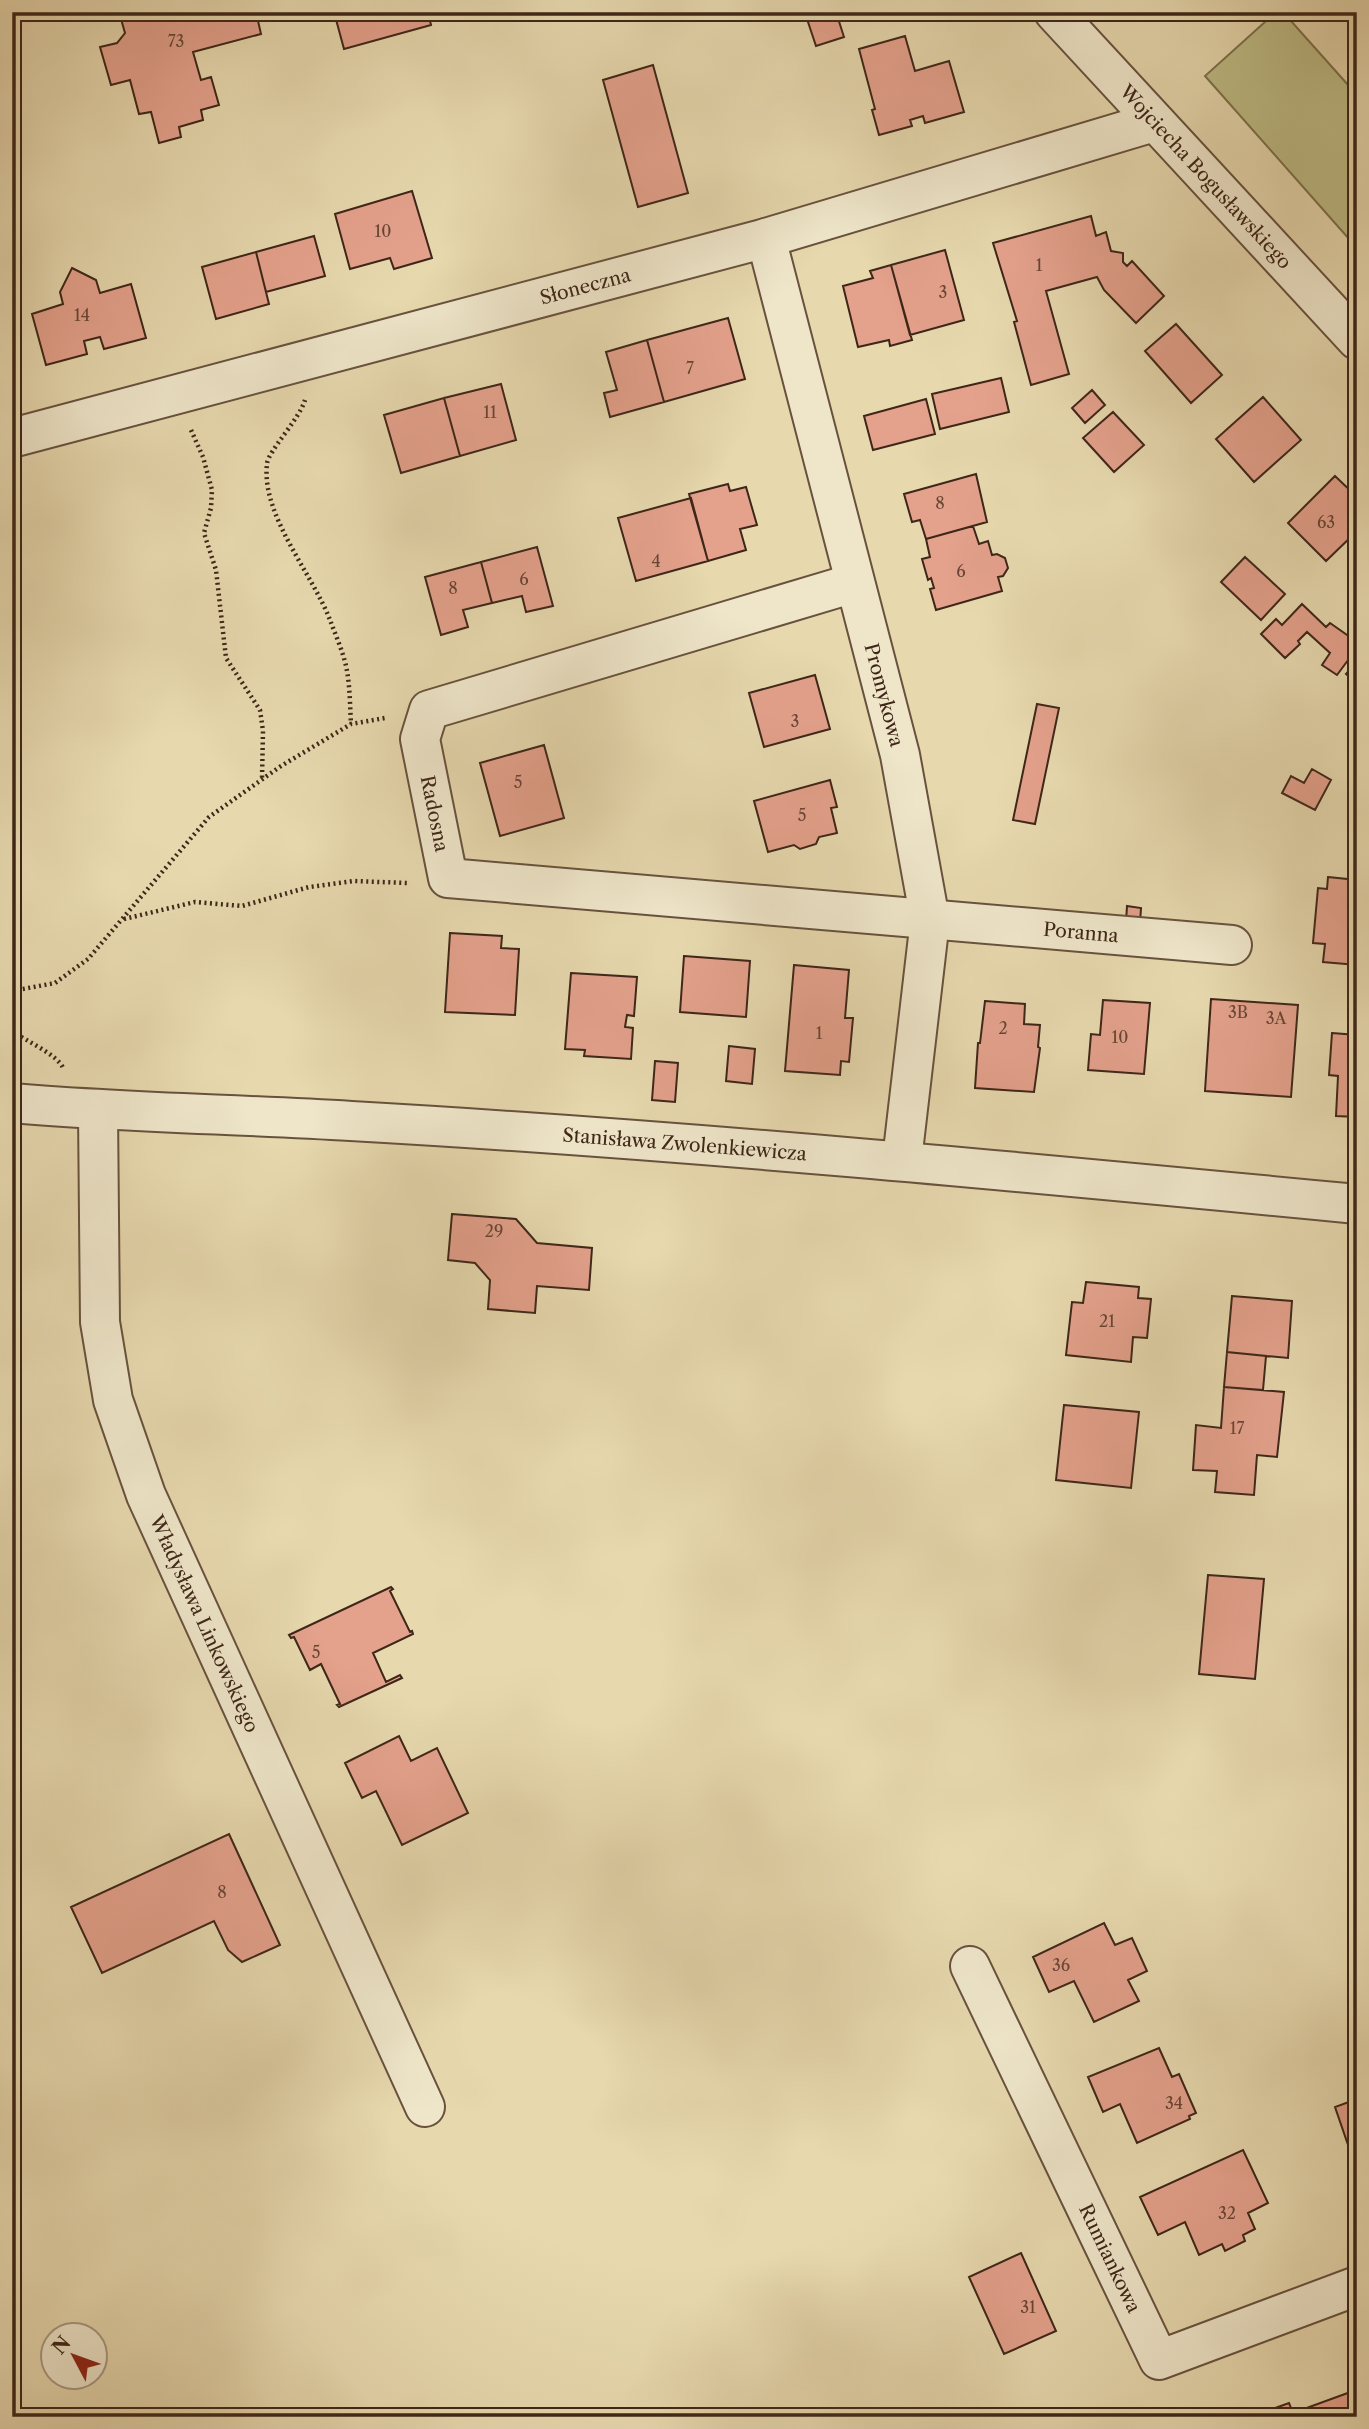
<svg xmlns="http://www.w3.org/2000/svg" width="1369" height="2429" font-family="'Libre Caslon Text',serif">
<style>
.pitch{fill:#bebc85;stroke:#7e714e;stroke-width:2}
.building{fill:#e4a18c;stroke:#3e2618;stroke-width:2}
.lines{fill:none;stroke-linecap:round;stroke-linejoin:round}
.street-casing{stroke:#68523e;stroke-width:42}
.path{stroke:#3e2618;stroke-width:4.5;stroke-dasharray:2 3.5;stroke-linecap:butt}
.street{stroke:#efe6ca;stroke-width:38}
.labels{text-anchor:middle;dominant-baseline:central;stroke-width:5;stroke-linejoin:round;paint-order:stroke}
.number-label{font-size:16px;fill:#684535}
.street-label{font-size:19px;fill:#3e2618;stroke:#efe6ca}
</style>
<rect width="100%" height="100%" fill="#e7d8ae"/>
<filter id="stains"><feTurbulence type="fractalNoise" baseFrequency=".00286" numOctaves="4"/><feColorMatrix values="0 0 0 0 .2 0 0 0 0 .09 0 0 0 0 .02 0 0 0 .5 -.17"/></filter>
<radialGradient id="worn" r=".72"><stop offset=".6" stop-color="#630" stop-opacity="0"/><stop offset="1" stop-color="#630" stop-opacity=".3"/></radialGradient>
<path class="pitch" d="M 1276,12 L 1283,12 L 1357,95 L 1357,248 L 1205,76 Z"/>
<path class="building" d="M 119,12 L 256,12 L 261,34 L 193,52 L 201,80 L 211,77 L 219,105 L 201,110 L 203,120 L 179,127 L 181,137 L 159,143 L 151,112 L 139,114 L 130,80 L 111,85 L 100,47 L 117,43 L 125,33 Z
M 334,12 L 428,12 L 431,25 L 344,49 Z
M 819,12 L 836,12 L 844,37 L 816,46 L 806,16 Z
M 905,36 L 915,71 L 949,61 L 964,112 L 925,123 L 923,116 L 910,120 L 912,126 L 879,135 L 872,110 L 875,109 L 859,49 Z
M 653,65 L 688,193 L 638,207 L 603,80 Z
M 412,191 L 432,258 L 394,269 L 390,258 L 350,269 L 335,214 Z
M 1091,216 L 1096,236 L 1106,232 L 1111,251 L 1123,253 L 1123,262 L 1127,266 L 1132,261 L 1164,296 L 1136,323 L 1104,290 L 1097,277 L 1046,291 L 1069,374 L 1031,385 L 1014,322 L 1017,321 L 993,243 Z
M 314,236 L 325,276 L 266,292 L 256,252 Z
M 945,250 L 964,320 L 910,335 L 891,265 Z
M 256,252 L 269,304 L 216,319 L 202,267 Z
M 891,265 L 912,340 L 890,346 L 889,340 L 858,347 L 843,286 L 873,278 L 870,271 Z
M 72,268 L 96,280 L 100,293 L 131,284 L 146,338 L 104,349 L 100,337 L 84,341 L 87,354 L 46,365 L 32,314 L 63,304 L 60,292 Z
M 728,318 L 745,379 L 664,402 L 647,340 Z
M 1176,324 L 1222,375 L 1191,403 L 1145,351 Z
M 647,340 L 664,402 L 610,417 L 604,393 L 617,390 L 606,352 Z
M 1001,378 L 1009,412 L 940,429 L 932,394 Z
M 501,384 L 516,440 L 460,456 L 444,398 Z
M 1092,390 L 1105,405 L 1085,423 L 1072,408 Z
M 1263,397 L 1301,440 L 1254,482 L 1216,439 Z
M 444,398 L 460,456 L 401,473 L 384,415 Z
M 926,399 L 935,434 L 873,450 L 864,416 Z
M 1113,412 L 1144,445 L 1114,472 L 1083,438 Z
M 976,474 L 987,522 L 926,539 L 920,520 L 912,522 L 904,494 Z
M 1335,476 L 1357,497 L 1357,531 L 1326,561 L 1288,523 Z
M 728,484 L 730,491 L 746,487 L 757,525 L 740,529 L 746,550 L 708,561 L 689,494 Z
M 691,498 L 708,561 L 636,581 L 618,518 Z
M 973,526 L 979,544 L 988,541 L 992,555 L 997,554 L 1005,558 L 1008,568 L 1003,576 L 998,577 L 1002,591 L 936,610 L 930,589 L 934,588 L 931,578 L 928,580 L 922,559 L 930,557 L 926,539 Z
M 537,547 L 553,606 L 526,612 L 522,596 L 492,603 L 481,562 Z
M 1245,557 L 1285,594 L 1261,620 L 1221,582 Z
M 481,562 L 492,603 L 463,610 L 468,627 L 441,635 L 425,577 Z
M 1302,604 L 1326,627 L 1330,623 L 1357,642 L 1357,648 L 1337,675 L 1322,665 L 1330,653 L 1307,632 L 1298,641 L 1300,644 L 1285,658 L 1261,634 L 1276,619 L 1282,625 Z
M 1357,662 L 1357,684 L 1346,674 Z
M 815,675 L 830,729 L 764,747 L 749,693 Z
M 1037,704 L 1059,708 L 1035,824 L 1013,820 Z
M 544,745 L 564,818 L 500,836 L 480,763 Z
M 1312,769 L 1331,780 L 1315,810 L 1282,793 L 1291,776 L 1304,783 Z
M 830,780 L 837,807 L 831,808 L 837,833 L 819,837 L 816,844 L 800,849 L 794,845 L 768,852 L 754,801 Z
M 1328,877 L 1357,880 L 1357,965 L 1323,962 L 1325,944 L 1313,943 L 1318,888 L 1327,889 Z
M 1127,906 L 1141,908 L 1140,923 L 1126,922 Z
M 450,933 L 502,936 L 501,948 L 519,949 L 515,1015 L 445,1012 Z
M 684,956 L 750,961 L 746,1017 L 680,1012 Z
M 794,965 L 849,970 L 845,1018 L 853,1018 L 849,1062 L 841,1061 L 840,1075 L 785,1071 Z
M 571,973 L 637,977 L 634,1016 L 627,1015 L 625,1027 L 633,1028 L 631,1059 L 584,1056 L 585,1050 L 565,1049 Z
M 1211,999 L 1298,1005 L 1291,1097 L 1205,1091 Z
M 1103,1000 L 1150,1003 L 1144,1074 L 1088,1070 L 1091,1034 L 1100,1035 Z
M 985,1001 L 1025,1004 L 1024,1024 L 1040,1025 L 1038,1047 L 1040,1048 L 1034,1092 L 975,1088 L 978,1043 L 980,1043 Z
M 1332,1033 L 1357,1035 L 1357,1117 L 1336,1116 L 1338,1076 L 1329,1075 Z
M 729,1046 L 755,1049 L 752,1084 L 726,1081 Z
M 655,1061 L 678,1063 L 675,1102 L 652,1100 Z
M 452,1214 L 516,1219 L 537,1243 L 592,1248 L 589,1290 L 537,1286 L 535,1313 L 488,1309 L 490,1280 L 475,1263 L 448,1260 Z
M 12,1239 L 19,1239 L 14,1306 L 12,1306 Z
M 1086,1282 L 1139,1287 L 1138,1298 L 1151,1299 L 1147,1338 L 1133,1337 L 1131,1362 L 1066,1355 L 1072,1302 L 1083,1303 Z
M 1232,1296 L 1292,1301 L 1288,1358 L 1227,1352 Z
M 1227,1352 L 1266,1356 L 1263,1390 L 1224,1387 Z
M 1224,1387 L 1284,1392 L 1277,1457 L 1257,1455 L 1254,1495 L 1215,1492 L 1217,1471 L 1193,1470 L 1196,1425 L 1221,1428 Z
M 1064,1405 L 1139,1412 L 1131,1488 L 1056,1480 Z
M 1208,1575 L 1264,1579 L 1255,1679 L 1199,1674 Z
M 391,1587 L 393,1589 L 390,1591 L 410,1632 L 412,1631 L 413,1634 L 373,1653 L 386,1682 L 400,1675 L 402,1678 L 339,1707 L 337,1705 L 340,1704 L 321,1664 L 310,1670 L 294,1637 L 291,1638 L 289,1635 Z
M 399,1736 L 411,1761 L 437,1748 L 468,1813 L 402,1845 L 376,1791 L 362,1798 L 345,1763 Z
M 229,1834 L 280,1945 L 242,1962 L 228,1950 L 214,1921 L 102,1973 L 71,1907 Z
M 1104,1923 L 1115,1945 L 1132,1938 L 1147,1971 L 1128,1980 L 1139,2001 L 1094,2022 L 1074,1981 L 1049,1992 L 1033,1957 Z
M 1159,2048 L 1172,2077 L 1179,2074 L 1196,2113 L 1189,2116 L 1190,2119 L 1137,2143 L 1120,2104 L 1103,2112 L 1088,2077 Z
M 1357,2099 L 1357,2171 L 1335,2107 Z
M 1243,2150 L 1268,2203 L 1248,2213 L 1255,2229 L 1243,2235 L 1245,2241 L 1225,2251 L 1222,2244 L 1199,2255 L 1185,2222 L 1158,2235 L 1140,2197 Z
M 1021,2253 L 1056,2331 L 1004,2354 L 969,2277 Z
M 1356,2390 L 1357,2417 L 1250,2417 L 1289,2403 L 1293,2413 Z"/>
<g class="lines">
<defs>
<g id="street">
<path id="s1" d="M 1054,12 L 1357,340"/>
<path id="s2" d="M 766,238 L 900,755 L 930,920 L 902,1160"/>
<path id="s3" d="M 12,438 L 766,238 L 1154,122"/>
<path id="s4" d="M 854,583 L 429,710 L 420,739 L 448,878 L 1232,945"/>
<path id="s5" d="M 12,1103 C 125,1113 238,1114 351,1121 C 687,1140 1022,1172 1357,1204"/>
<path id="s6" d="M 98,1111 L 100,1322 L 113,1400 L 146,1495 L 425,2107"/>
<path id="s7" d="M 970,1966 L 1159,2360 L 1357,2286"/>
</g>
</defs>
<use href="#street" class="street-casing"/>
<path class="path" d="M 305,400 C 299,420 268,451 267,464 C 261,515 312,573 330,620 C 336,636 344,654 347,671 C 350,688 350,707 351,724
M 191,430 L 203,457 L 212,490 L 211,508 L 204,533 L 216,570 L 226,658 L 260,710 L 263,731 L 262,778
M 124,919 L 195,902 L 242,906 L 309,887 L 354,881 L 407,883
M 12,991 L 55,983 L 88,959 L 209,817 L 281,766 L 351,724 L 385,718
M 12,1031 C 26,1041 58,1055 63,1068"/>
<use href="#street" class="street"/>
</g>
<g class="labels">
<g class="number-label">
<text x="176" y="41">73</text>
<text x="383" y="231">10</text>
<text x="1039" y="265">1</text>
<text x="943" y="292">3</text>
<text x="82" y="315">14</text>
<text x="690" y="368">7</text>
<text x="490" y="412">11</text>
<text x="940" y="503">8</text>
<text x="1326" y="522">63</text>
<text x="656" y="561">4</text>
<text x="961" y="571">6</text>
<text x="524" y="579">6</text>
<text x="453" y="588">8</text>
<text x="795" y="721">3</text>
<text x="518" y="782">5</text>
<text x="802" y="815">5</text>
<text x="1238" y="1012">3B</text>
<text x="1276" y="1018">3A</text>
<text x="1003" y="1028">2</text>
<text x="819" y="1033">1</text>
<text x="1120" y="1037">10</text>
<text x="494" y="1231">29</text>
<text x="1107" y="1321">21</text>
<text x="1237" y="1428">17</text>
<text x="316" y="1652">5</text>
<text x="222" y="1892">8</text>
<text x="1061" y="1965">36</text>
<text x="1174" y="2103">34</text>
<text x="1227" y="2213">32</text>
<text x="1028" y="2307">31</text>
</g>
<g class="street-label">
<text stroke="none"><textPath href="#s1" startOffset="224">Wojciecha Bogusławskiego</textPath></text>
<text stroke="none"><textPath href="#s3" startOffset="593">Słoneczna</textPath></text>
<text stroke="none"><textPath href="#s2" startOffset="472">Promykowa</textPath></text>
<text stroke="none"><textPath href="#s4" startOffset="550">Radosna</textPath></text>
<text stroke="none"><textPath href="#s4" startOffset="1251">Poranna</textPath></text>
<text stroke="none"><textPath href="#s5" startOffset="674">Stanisława Zwolenkiewicza</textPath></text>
<text stroke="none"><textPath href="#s6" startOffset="532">Władysława Linkowskiego</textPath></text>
<text stroke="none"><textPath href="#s7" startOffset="324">Rumiankowa</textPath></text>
</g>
</g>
<rect width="1369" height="2429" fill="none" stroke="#e7d8ae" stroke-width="42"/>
<rect x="14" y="14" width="1341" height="2401" fill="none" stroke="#3e2618" stroke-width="3.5"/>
<rect x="21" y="21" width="1327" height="2387" fill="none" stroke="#3e2618" stroke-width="2"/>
<g transform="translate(74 2356) rotate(311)"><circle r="33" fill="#efe6ca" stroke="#a89983" stroke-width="2"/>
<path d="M0-5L12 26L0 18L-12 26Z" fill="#8f2418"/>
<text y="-10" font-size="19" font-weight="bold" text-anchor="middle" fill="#3e2618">N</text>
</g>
<rect width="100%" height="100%" filter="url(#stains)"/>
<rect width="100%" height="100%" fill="url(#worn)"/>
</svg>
